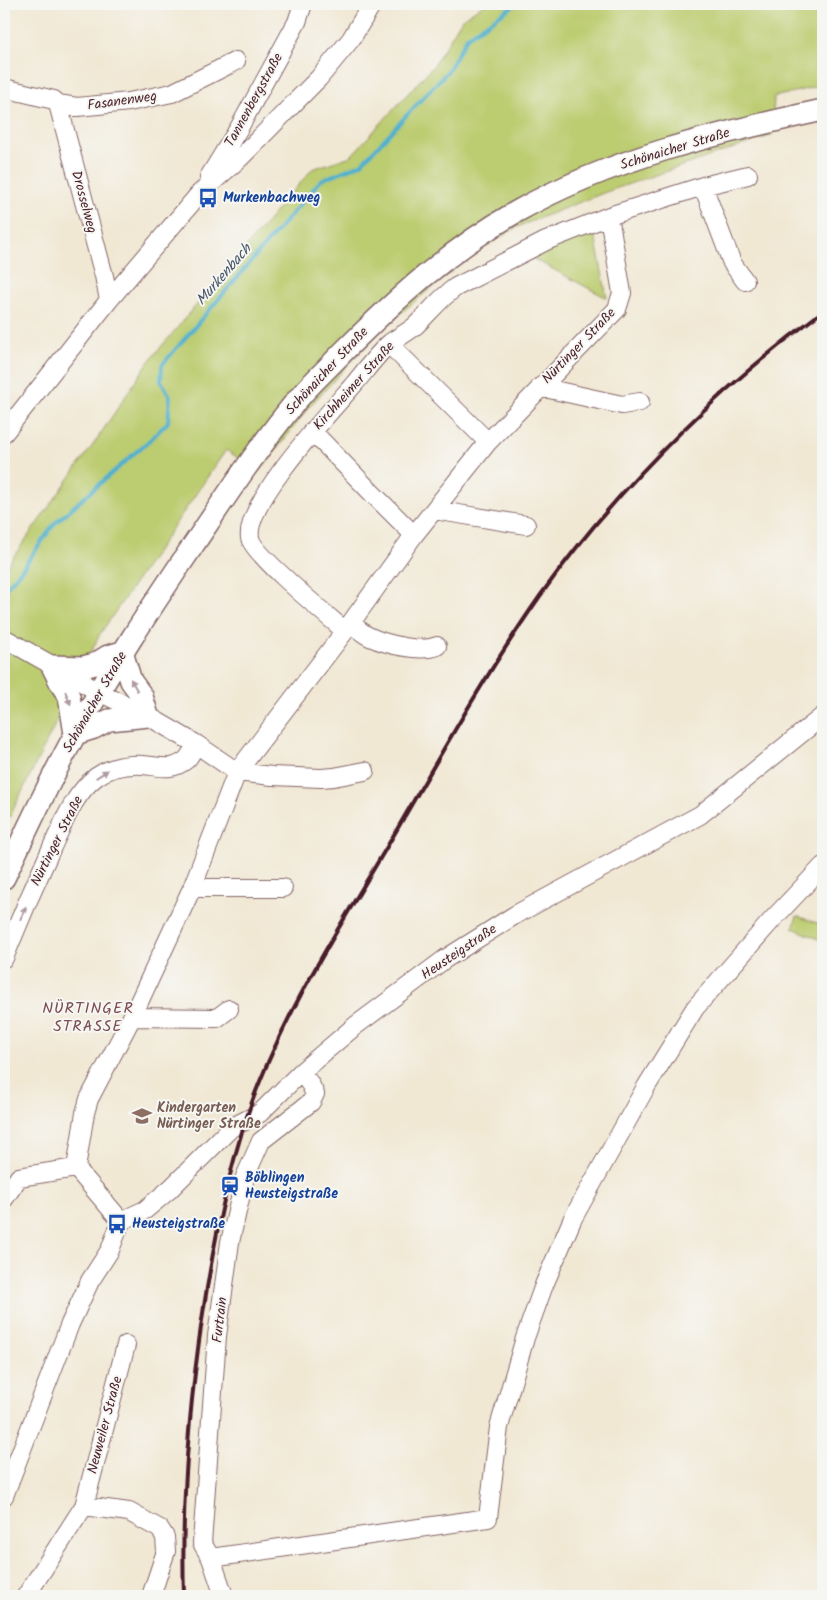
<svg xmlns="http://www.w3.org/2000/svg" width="827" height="1600" font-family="Kalam,sans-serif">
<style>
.green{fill:#bccc6f;stroke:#83764d}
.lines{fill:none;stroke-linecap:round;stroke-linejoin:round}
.stream{stroke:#4eb0cd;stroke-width:4}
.minor-casing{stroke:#846566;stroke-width:20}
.major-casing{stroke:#846566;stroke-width:24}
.minor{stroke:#fff;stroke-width:18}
.major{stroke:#fff;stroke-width:21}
.rail{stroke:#4a1f2b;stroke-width:4}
.oneway{fill:#ae9aa0}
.labels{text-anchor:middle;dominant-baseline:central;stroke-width:4;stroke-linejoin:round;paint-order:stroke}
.street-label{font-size:14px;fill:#4a1f2b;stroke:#f6f6f2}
.transit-label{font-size:14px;font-weight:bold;fill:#164399;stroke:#f6f6f2;text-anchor:start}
.education-label{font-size:14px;font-weight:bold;fill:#785e54;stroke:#f6f6f2;text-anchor:start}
.water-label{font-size:15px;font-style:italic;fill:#4c596c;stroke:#f6f6f2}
.quarter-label{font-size:16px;letter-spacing:1px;fill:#7c4c53;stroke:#f6f6f2}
</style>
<rect width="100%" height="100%" fill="#f6f6f2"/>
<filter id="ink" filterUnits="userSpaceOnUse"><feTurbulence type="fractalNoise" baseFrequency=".02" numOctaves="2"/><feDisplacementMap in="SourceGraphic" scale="10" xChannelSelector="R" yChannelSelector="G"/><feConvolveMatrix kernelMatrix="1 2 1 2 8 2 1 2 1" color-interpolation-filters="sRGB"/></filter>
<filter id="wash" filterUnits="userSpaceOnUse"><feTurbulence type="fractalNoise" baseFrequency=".0096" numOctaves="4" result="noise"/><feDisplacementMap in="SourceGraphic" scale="20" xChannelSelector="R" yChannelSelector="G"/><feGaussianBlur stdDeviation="1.12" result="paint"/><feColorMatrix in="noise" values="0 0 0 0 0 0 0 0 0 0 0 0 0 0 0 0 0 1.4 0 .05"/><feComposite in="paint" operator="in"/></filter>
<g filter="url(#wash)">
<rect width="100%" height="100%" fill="#f1e8d4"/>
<path class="green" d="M 484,4 L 823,4 L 823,85 L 774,97 L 772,135 L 606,192 L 517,227 L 470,256 L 380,330 L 310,406 L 259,472 L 226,450 L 100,634 L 4,828 L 4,570 L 95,442 L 149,361 L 312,169 L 351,156 L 434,65 L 462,19 Z
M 594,230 L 607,298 L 530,257 Z
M 797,916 L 823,925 L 823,941 L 793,928 Z"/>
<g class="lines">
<path class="stream" d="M 4,590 L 22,569 L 55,523 L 152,438 L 168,422 L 170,396 L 161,381 L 162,365 L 321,180 L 361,164 L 448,71 L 467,37 L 516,4"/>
</g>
</g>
<g filter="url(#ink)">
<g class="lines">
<defs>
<path id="minor" d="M 4,88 L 54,100 L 58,104 L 77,107 L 129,102 L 172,93 L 236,61
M 58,104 L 104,276 L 109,300
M 209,177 L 239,128 L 297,22 L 303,4
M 703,186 L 732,263 L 745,281
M 389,344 L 488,442
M 540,387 L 622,405 L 640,402
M 312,431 L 369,490 L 414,535
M 4,433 L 109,300 L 200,193 L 240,158 L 319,78 L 351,39 L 372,4
M 434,510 L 526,525
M 351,623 C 357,628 363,634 370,637 C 386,644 420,653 437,646
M 345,631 C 329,617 253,554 250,538 C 244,503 331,411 355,383 C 366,370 377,354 390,343 C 398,337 407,333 415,326 C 429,313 440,298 456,287 L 546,241 L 609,216 L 703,186 L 748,175
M 4,638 L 99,692 L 148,716 L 196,744 L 237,772 L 272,776 L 321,778 L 334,777 L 365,771
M 192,888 L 283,888
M 4,958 C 19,921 35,884 52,847 C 64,822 74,794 96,777 C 110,767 125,764 143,765 C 159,766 171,772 186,760 C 190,757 193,749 196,744
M 132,1017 L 217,1018 L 229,1009
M 76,1168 L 85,1113 L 89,1099 L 132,1017 L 192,888 L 237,772 L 345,631 L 414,535 L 488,442 L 617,309 L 622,293 L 609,216
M 76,1168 L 121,1221
M 4,1199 L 19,1177 L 76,1168
M 4,1496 L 70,1324 L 90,1281 L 110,1250 L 121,1221 L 145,1210 L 170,1189 L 231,1128 L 260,1113 L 301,1072 L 355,1026 L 445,959 L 515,915 L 700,815 L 823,716
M 84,1506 L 129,1512 L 160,1529 L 165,1537 L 166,1551 L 151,1596
M 211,1558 L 488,1518 L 499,1427 L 525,1338 L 544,1285 L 573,1218 L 646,1087 L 695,1008 L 771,921 L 823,866
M 26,1596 L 84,1506 L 126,1345
M 224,1596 L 211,1558 L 202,1543 L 217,1336 L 230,1242 L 245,1177 L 261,1141 L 311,1102 L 315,1094 L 310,1084 L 301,1072"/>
<path id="major" d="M 75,734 L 69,696 L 62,686 L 52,666 L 83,667 L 95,664 L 108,656 L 122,652
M 75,734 L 94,728 L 109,720 L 148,716 L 142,696 L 131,681 L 122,652
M 4,878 C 27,830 49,781 75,735 C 110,669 152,606 194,544 C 227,495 259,446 297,400 C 311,383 327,369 342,353 C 397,298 448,251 516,212 C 611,158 718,133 823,110"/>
</defs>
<use href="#minor" class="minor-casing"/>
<use href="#major" class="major-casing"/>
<use href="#minor" class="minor"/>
<use href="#major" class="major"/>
<path class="rail" d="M 184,1596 C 181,1502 189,1407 203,1313 C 213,1247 226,1180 247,1116 C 280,1019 336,933 388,845 C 437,761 484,676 540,596 C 618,487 716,391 823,311"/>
</g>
<defs><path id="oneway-solid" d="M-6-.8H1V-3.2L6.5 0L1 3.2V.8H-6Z" transform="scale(1.25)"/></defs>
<g class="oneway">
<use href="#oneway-solid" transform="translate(134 685) rotate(-120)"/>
<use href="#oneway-solid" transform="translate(68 698) rotate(68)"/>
<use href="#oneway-solid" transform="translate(102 774) rotate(-33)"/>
<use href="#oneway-solid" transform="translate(23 913) rotate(-67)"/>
</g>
</g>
<defs>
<symbol id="bus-bare" viewBox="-9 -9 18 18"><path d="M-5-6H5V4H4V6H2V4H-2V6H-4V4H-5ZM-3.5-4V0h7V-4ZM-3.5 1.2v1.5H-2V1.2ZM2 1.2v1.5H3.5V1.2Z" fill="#1a4fb4" stroke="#f6f6f2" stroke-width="2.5" paint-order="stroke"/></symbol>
<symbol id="school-bare" viewBox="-9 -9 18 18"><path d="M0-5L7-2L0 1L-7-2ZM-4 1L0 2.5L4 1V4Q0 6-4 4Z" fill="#8d6e63" stroke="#f6f6f2" stroke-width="2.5" paint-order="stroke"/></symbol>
<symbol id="station-bare" viewBox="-9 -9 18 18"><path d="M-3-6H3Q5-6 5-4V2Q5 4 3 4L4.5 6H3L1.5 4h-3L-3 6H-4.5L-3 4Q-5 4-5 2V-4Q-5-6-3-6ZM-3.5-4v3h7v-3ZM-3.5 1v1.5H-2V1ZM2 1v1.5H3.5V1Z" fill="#1a4fb4" stroke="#f6f6f2" stroke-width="2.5" paint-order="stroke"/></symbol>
</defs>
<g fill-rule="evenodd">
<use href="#bus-bare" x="194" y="184" width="28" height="28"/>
<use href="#school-bare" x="128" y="1102" width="28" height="28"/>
<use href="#station-bare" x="216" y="1172" width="28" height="28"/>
<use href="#bus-bare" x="103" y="1210" width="28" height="28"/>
</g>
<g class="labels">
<g class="street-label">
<text transform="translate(254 100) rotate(-61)">Tannenbergstraße</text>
<text transform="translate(122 101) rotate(-8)">Fasanenweg</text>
<text transform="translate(675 149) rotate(-17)">Schönaicher Straße</text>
<text transform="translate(84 202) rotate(75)">Drosselweg</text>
<text transform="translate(579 346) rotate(-46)">Nürtinger Straße</text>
<text transform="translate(327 371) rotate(-47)">Schönaicher Straße</text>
<text transform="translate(354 386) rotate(-48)">Kirchheimer Straße</text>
<text transform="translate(95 702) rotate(-60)">Schönaicher Straße</text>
<text transform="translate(57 841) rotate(-63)">Nürtinger Straße</text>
<text transform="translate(459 952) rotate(-34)">Heusteigstraße</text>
<text transform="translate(220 1320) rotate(-83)">Furtrain</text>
<text transform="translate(105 1425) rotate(-75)">Neuweiler Straße</text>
</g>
<g class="transit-label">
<text x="223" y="198">Murkenbachweg</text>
<text x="245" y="1178">Böblingen<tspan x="245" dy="16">Heusteigstraße</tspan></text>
<text x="132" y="1224">Heusteigstraße</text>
</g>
<g class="education-label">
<text x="157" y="1108">Kindergarten<tspan x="157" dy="16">Nürtinger Straße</tspan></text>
</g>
<g class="water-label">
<text transform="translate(224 275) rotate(-49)">Murkenbach</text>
</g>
<g class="quarter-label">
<text x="88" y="1008">NÜRTINGER<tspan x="88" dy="18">STRASSE</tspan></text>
</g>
</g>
<rect width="827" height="1600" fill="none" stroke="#f6f6f2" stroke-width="20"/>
</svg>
